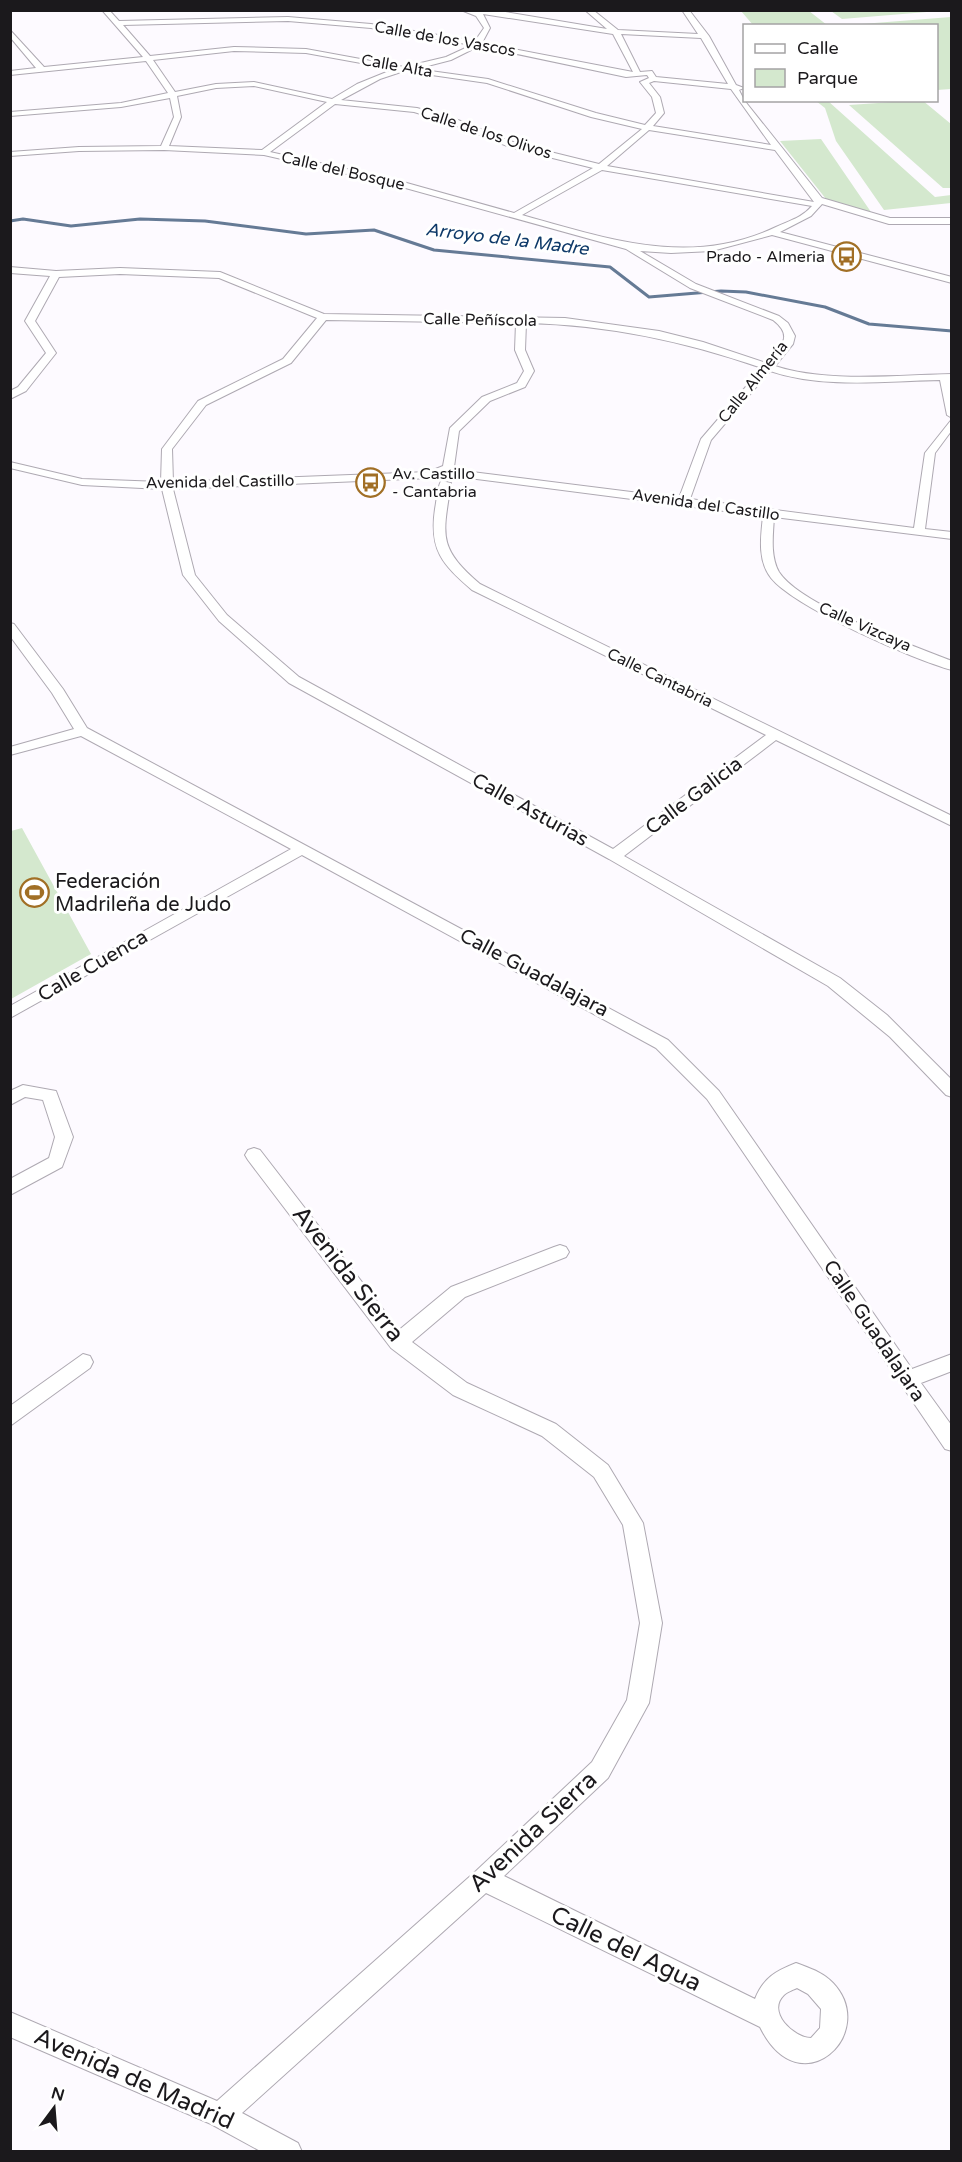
<svg xmlns="http://www.w3.org/2000/svg" width="962" height="2162" font-family="'Varela Round',sans-serif">
<style>
.green{fill:#d4e8ce}
.lines{fill:none;stroke-linecap:round;stroke-linejoin:round}
.stream{stroke:#657a95;stroke-width:3}
.minor-casing{stroke:#aea9b2;stroke-width:2}
.minor{fill:#fff;fill-rule:evenodd}
.labels{text-anchor:middle;dominant-baseline:central;stroke-width:6;stroke-linejoin:round;paint-order:stroke}
.far-street-label{font-size:16px;fill:#1b191c;stroke:#fff}
.far-poi-label{font-size:16px;fill:#1b191c;stroke:#fff;text-anchor:end}
.far-water-label{font-size:18px;font-style:italic;fill:#0f3a69;stroke:#fff}
.street-label{font-size:20px;fill:#1b191c;stroke:#fff}
.poi-label{font-size:20px;fill:#1b191c;stroke:#fff;text-anchor:start}
.near-street-label{font-size:24px;fill:#1b191c;stroke:#fff}
</style>
<rect width="100%" height="100%" fill="#fdfaff"/>
<path class="green" d="M 951,10 L 842,19 L 831,11 L 831,10 Z
M 741,11 L 809,11 L 827,25 L 753,25 Z
M 951,17 L 951,89 L 937,90 L 936,26 L 849,25 Z
M 922,100 L 951,124 L 951,188 L 943,188 L 849,105 Z
M 816,101 L 828,101 L 935,197 L 951,195 L 951,203 L 884,210 L 836,141 L 825,108 Z
M 821,139 L 871,212 L 826,199 L 780,141 Z
M 22,828 L 91,954 L 11,999 L 11,831 Z"/>
<g class="lines">
<path class="stream" d="M 10,221 L 23,219 L 71,226 L 140,219 L 205,221 L 306,234 L 374,230 L 434,250 L 610,267 L 649,297 L 721,291 L 746,292 L 825,307 L 869,324 L 952,331"/>
<defs>
<path id="minor" d="M 102,10 L 109,10 L 119,21 L 288,17 L 371,24 L 475,41 L 484,28 L 476,16 L 461,10 L 493,10 L 607,29 L 585,10 L 593,10 L 618,30 L 698,34 L 682,10 L 689,10 L 709,36 L 736,85 L 744,88 L 739,90 L 744,100 L 822,198 L 890,218 L 952,218 L 952,224 L 889,224 L 822,204 L 811,216 L 780,232 L 952,277 L 952,283 L 772,235 L 712,251 L 671,253 L 640,251 L 696,284 L 779,316 L 788,323 L 795,336 L 793,344 L 775,366 C 827,383 897,375 952,374 L 952,418 L 947,415 L 940,380 C 886,381 823,389 770,371 L 711,440 L 690,499 L 914,528 L 925,453 L 952,419 L 952,430 L 935,453 L 925,529 L 952,532 L 952,539 L 774,517 C 773,535 770,556 779,572 C 801,606 912,645 952,661 L 952,670 C 914,660 794,607 771,578 C 757,560 761,536 763,516 L 461,477 L 446,472 L 431,478 L 173,489 L 195,575 L 227,615 L 299,677 L 613,849 L 766,735 L 472,590 C 442,564 429,550 435,509 C 437,499 437,489 441,481 L 451,483 C 443,536 437,547 480,584 L 952,816 L 952,826 L 776,740 L 624,856 L 840,978 L 887,1015 L 952,1080 L 952,1097 L 946,1095 L 890,1037 L 828,986 L 609,859 L 289,683 L 219,621 L 183,575 L 162,489 L 82,485 L 10,468 L 10,462 L 82,479 L 161,482 L 162,449 L 198,401 L 283,359 L 317,318 L 219,278 L 120,274 L 59,277 L 35,321 L 56,353 L 26,391 L 10,399 L 10,391 L 18,387 L 46,353 L 25,321 L 50,276 L 10,273 L 10,267 L 56,271 L 120,268 L 220,272 L 324,314 L 565,318 L 659,331 L 703,342 L 766,363 C 780,347 795,337 773,320 L 690,288 L 626,249 L 391,184 L 264,155 L 164,150 L 79,151 L 10,156 L 10,152 L 79,147 L 161,146 L 174,117 L 170,98 L 121,107 L 10,116 L 10,112 L 121,103 L 168,93 L 146,61 L 10,75 L 10,71 L 36,68 L 10,37 L 10,30 L 44,67 L 143,57 ZM 483,14 L 613,34 L 633,72 L 482,43 L 490,28 ZM 288,21 L 371,28 L 472,45 L 446,57 L 404,67 L 306,49 L 234,47 L 150,56 L 123,25 ZM 621,34 L 701,38 L 728,84 L 656,77 L 652,71 L 640,72 ZM 479,46 L 626,77 L 647,75 L 649,78 L 640,82 L 652,97 L 656,113 L 645,125 L 596,113 L 488,79 L 416,69 L 451,60 ZM 234,51 L 306,53 L 394,69 L 357,84 L 332,99 L 254,82 L 216,84 L 175,92 L 153,60 ZM 404,71 L 487,83 L 591,117 L 642,129 L 599,164 L 518,144 L 453,118 L 417,108 L 341,100 L 380,79 ZM 654,81 L 731,89 L 771,145 L 653,126 L 664,113 L 660,97 L 649,83 ZM 254,86 L 327,102 L 262,150 L 169,146 L 181,117 L 177,96 L 216,88 ZM 335,104 L 414,112 L 447,122 L 512,148 L 593,168 L 514,213 L 396,180 L 270,152 ZM 649,130 L 775,150 L 814,202 L 607,166 ZM 602,170 L 812,206 C 803,217 789,221 776,227 C 689,268 609,239 522,215 ZM 326,320 L 516,323 L 515,350 L 524,371 L 517,383 L 482,397 L 450,428 L 443,466 L 428,472 L 173,482 L 172,449 L 206,405 L 291,363 ZM 526,323 C 609,325 683,341 762,368 L 701,439 L 679,498 L 464,471 L 454,467 L 459,431 L 490,401 L 525,387 L 534,371 L 525,350 Z
M 10,623 L 14,624 L 63,689 L 87,728 L 668,1040 L 719,1091 L 912,1369 L 952,1354 L 952,1371 L 921,1383 L 952,1426 L 952,1451 L 945,1449 L 707,1099 L 656,1048 L 302,855 L 10,1018 L 10,1006 L 291,849 L 81,736 L 10,755 L 10,747 L 74,729 L 52,693 L 10,636 Z
M 23,1085 L 56,1091 L 73,1137 L 62,1167 L 10,1195 L 10,1179 L 49,1158 L 55,1137 L 43,1100 L 25,1097 L 10,1105 L 10,1091 Z
M 254,1148 L 260,1150 L 399,1330 L 451,1287 L 554,1247 L 560,1245 L 566,1247 L 569,1252 L 566,1257 L 465,1297 L 412,1342 L 467,1383 L 556,1424 L 608,1465 L 643,1523 L 662,1623 L 649,1703 L 608,1778 L 504,1876 L 755,1999 C 763,1978 776,1971 796,1963 C 809,1968 823,1972 833,1983 C 880,2033 800,2109 760,2027 L 486,1893 L 242,2113 L 298,2143 L 302,2152 L 262,2152 L 211,2124 L 10,2037 L 10,2012 L 217,2101 L 476,1871 L 592,1762 L 627,1700 L 640,1623 L 623,1525 L 594,1477 L 542,1436 L 453,1395 L 391,1348 L 248,1160 L 245,1155 L 248,1150 ZM 797,1988 L 808,1994 L 821,2009 L 820,2028 L 811,2038 C 794,2038 766,2012 784,1995 C 787,1992 793,1990 797,1988 Z
M 83,1354 L 90,1356 L 93,1362 L 90,1368 L 10,1426 L 10,1406 Z"/>
</defs>
<use href="#minor" class="minor-casing"/>
<use href="#minor" class="minor"/>
</g>
<defs>
<symbol id="bus-ring" viewBox="-11 -11 22 22"><circle r="9.5" fill="#fff" stroke="#a16f25" stroke-width="1.5"/><path d="M-5-6H5V4H4V6H2V4H-2V6H-4V4H-5ZM-3.5-4V0h7V-4ZM-3.5 1.2v1.5H-2V1.2ZM2 1.2v1.5H3.5V1.2Z" fill="#a16f25"/></symbol>
<symbol id="stadium-ring" viewBox="-11 -11 22 22"><circle r="9.5" fill="#fff" stroke="#a16f25" stroke-width="1.5"/><path d="M0-5a6.5 5 0 1 0 0 10a6.5 5 0 1 0 0-10ZM-3.5-1.8h7v3.6h-7Z" fill="#a16f25"/></symbol>
</defs>
<g fill-rule="evenodd">
<use href="#bus-ring" x="830" y="240" width="33" height="33"/>
<use href="#bus-ring" x="354" y="466" width="33" height="33"/>
<use href="#stadium-ring" x="18" y="876" width="33" height="33"/>
</g>
<g class="labels">
<g class="far-street-label">
<text transform="translate(445 39) rotate(10)">Calle de los Vascos</text>
<text transform="translate(397 66) rotate(10)">Calle Alta</text>
<text transform="translate(486 133) rotate(18)">Calle de los Olivos</text>
<text transform="translate(343 171) rotate(13)">Calle del Bosque</text>
<text transform="translate(480 320) rotate(1)">Calle Peñíscola</text>
<text transform="translate(753 382) rotate(-51)">Calle Almería</text>
<text transform="translate(220 482) rotate(-1)">Avenida del Castillo</text>
<text transform="translate(706 505) rotate(8)">Avenida del Castillo</text>
<text transform="translate(865 627) rotate(24)">Calle Vizcaya</text>
<text transform="translate(660 678) rotate(26)">Calle Cantabria</text>
</g>
<g class="far-poi-label">
<text x="825" y="257">Prado - Almeria</text>
<text x="392" y="474" text-anchor="start">Av. Castillo<tspan x="392" dy="18">- Cantabria</tspan></text>
</g>
<g class="far-water-label">
<text transform="translate(507 239) rotate(7)">Arroyo de la Madre</text>
</g>
<g class="street-label">
<text transform="translate(694 796) rotate(-37)">Calle Galicia</text>
<text transform="translate(530 810) rotate(29)">Calle Asturias</text>
<text transform="translate(93 966) rotate(-30)">Calle Cuenca</text>
<text transform="translate(534 973) rotate(28)">Calle Guadalajara</text>
<text transform="translate(874 1331) rotate(56)">Calle Guadalajara</text>
</g>
<g class="poi-label">
<text x="55" y="882">Federación<tspan x="55" dy="23">Madrileña de Judo</tspan></text>
</g>
<g class="near-street-label">
<text transform="translate(348 1274) rotate(52)">Avenida Sierra</text>
<text transform="translate(533 1832) rotate(-43)">Avenida Sierra</text>
<text transform="translate(626 1949) rotate(26)">Calle del Agua</text>
<text transform="translate(134 2079) rotate(24)">Avenida de Madrid</text>
</g>
</g>
<rect width="962" height="2162" fill="none" stroke="#1b191c" stroke-width="24"/>
<rect x="743" y="24" width="195" height="78" fill="#ffffff" stroke="#a4a3a4" stroke-width="1.5"/>
<rect x="755" y="44" width="30" height="9" fill="#ffffff" stroke="#a4a3a4" stroke-width="1.5"/>
<text x="797" y="54" font-size="18" fill="#1b191c">Calle</text>
<rect x="755" y="69" width="30" height="18" fill="#d4e8ce" stroke="#a4a3a4" stroke-width="1.5"/>
<text x="797" y="84" font-size="18" fill="#1b191c">Parque</text>
<g transform="translate(54 2108) rotate(16)" stroke="#ffffff" stroke-width="4.5" paint-order="stroke">
<path d="M0-4.5L10 22L0 15L-10 22Z" fill="#1b191c"/>
<text y="-9" font-size="16" font-weight="bold" text-anchor="middle" fill="#1b191c">N</text>
</g>
</svg>
